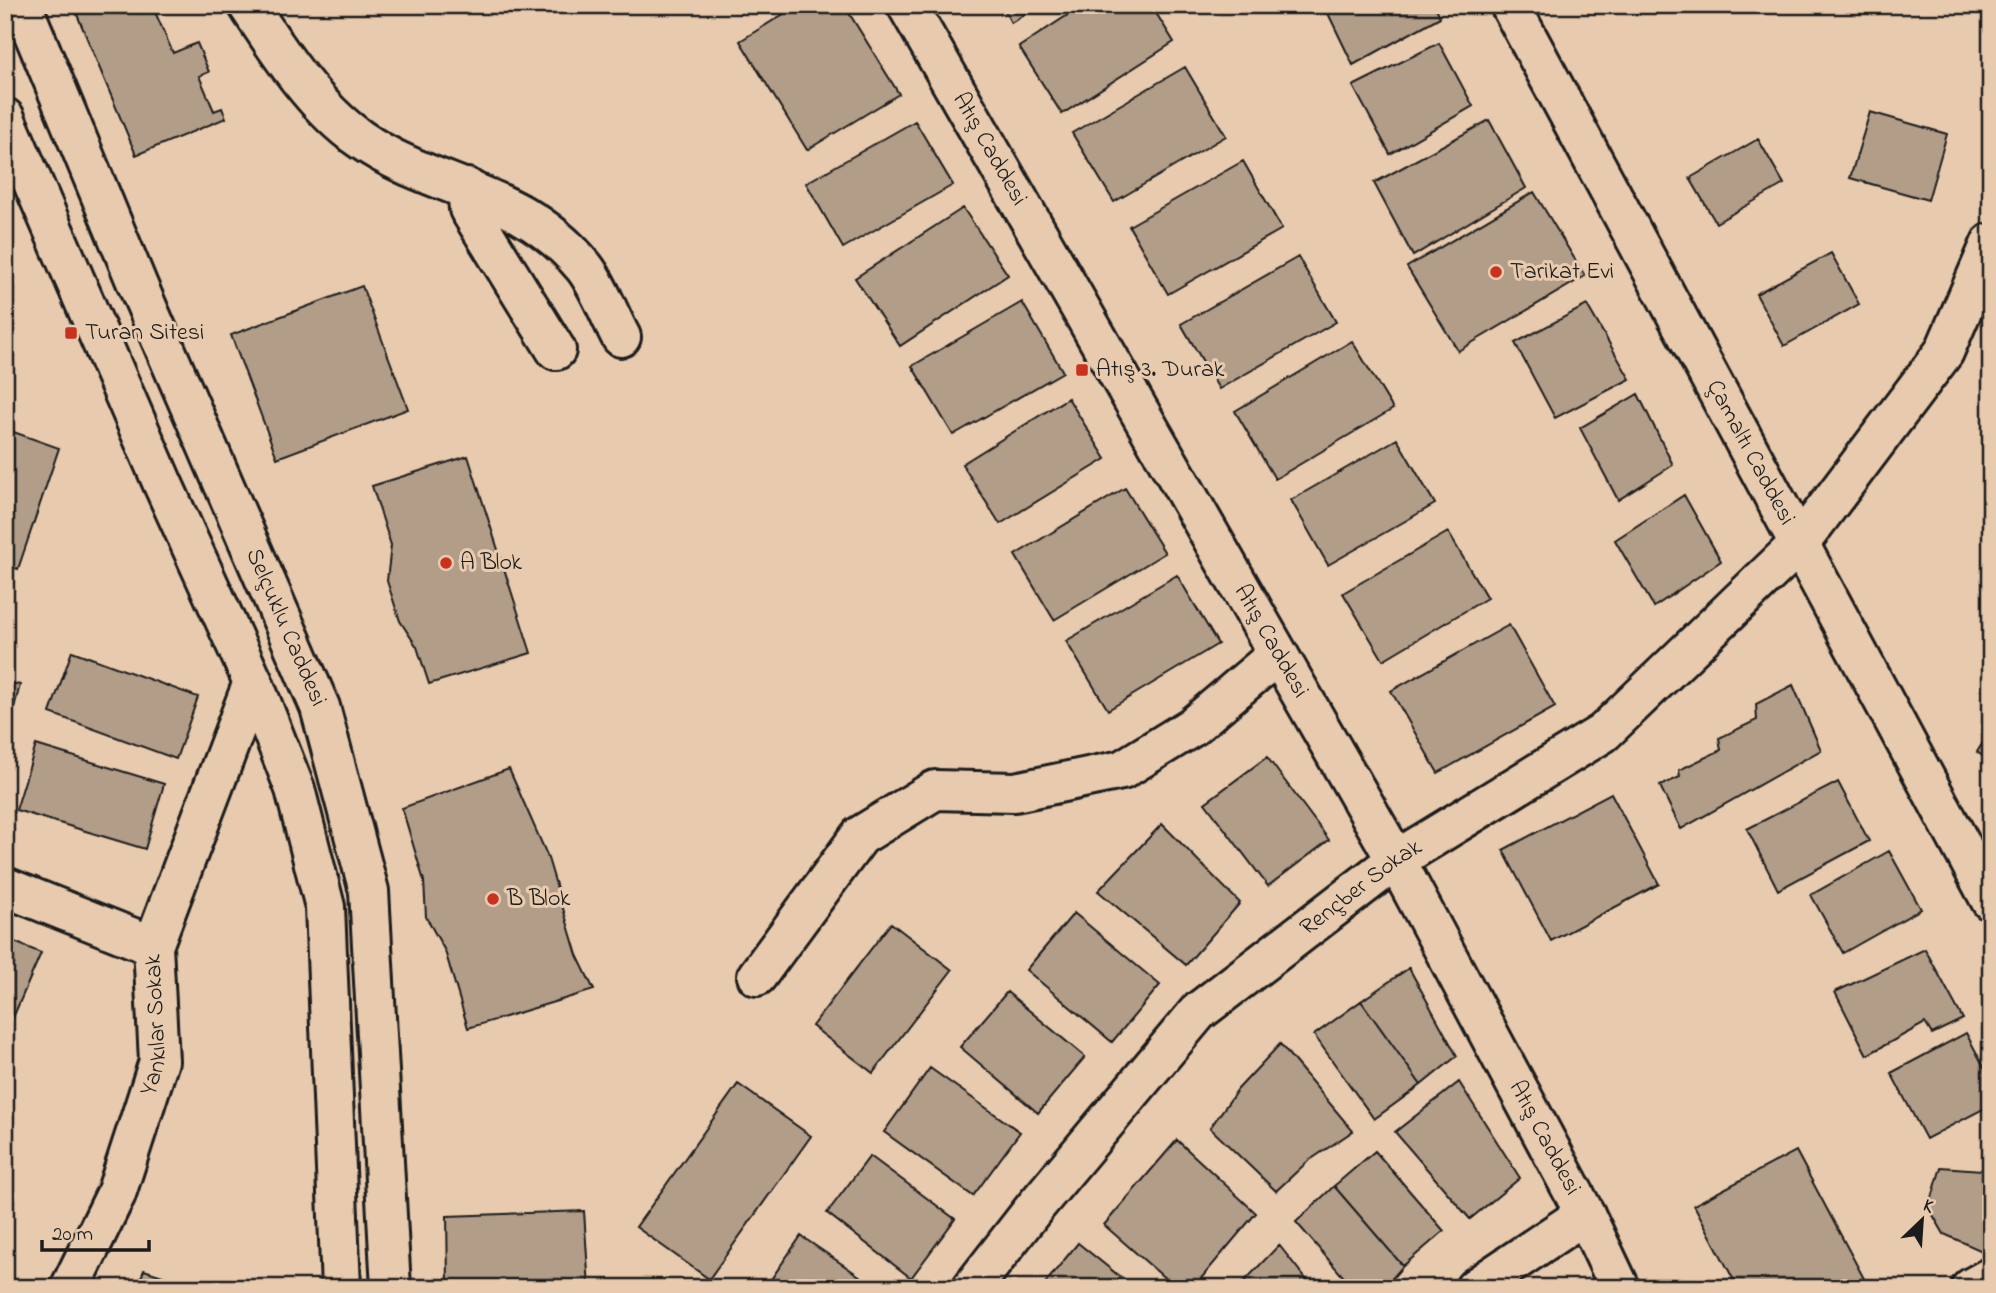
<svg xmlns="http://www.w3.org/2000/svg" width="1996" height="1293" font-family="'Indie Flower',sans-serif">
<style>
.building{fill:#b29d89;stroke:#1c1c1c;stroke-width:2}
.lines{fill:none;stroke-linecap:round;stroke-linejoin:round}
.minor-casing{stroke:#1c1c1c;stroke-width:44}
.major-casing{stroke:#1c1c1c;stroke-width:44}
.minor{stroke:#e8cbaf;stroke-width:38}
.major{stroke:#e8cbaf;stroke-width:38}
.poi-dot{fill:#c8321e;stroke:#e8cbaf;stroke-width:2.5}
.labels{text-anchor:middle;dominant-baseline:central;stroke-width:6;stroke-linejoin:round;paint-order:stroke}
.street-label{font-size:24px;fill:#1c1c1c;stroke:#e8cbaf}
.poi-label{font-size:24px;fill:#1c1c1c;stroke:#e8cbaf;text-anchor:start}
</style>
<rect width="100%" height="100%" fill="#e8cbaf"/>
<filter id="ink" filterUnits="userSpaceOnUse"><feTurbulence type="fractalNoise" baseFrequency=".0143" numOctaves="2"/><feDisplacementMap in="SourceGraphic" scale="14" xChannelSelector="R" yChannelSelector="G"/><feConvolveMatrix kernelMatrix="1 2 1 2 8 2 1 2 1" color-interpolation-filters="sRGB"/></filter>
<g filter="url(#ink)">
<path class="building" d="M 73,5 L 152,5 L 173,53 L 197,43 L 209,72 L 199,76 L 214,111 L 222,108 L 226,118 L 136,155 Z
M 798,5 L 844,5 L 899,94 L 807,150 L 740,41 Z
M 1002,5 L 1039,5 L 1011,23 Z
M 1083,5 L 1151,5 L 1174,42 L 1062,114 L 1019,47 Z
M 1324,5 L 1435,5 L 1440,17 L 1353,65 Z
M 1439,43 L 1473,106 L 1390,154 L 1353,86 Z
M 1185,67 L 1226,136 L 1114,202 L 1072,133 Z
M 1870,112 L 1947,134 L 1928,200 L 1850,178 Z
M 1489,120 L 1526,188 L 1413,256 L 1374,183 Z
M 915,121 L 953,185 L 843,248 L 806,183 Z
M 1758,139 L 1784,184 L 1716,223 L 1690,178 Z
M 1243,161 L 1282,229 L 1168,294 L 1129,226 Z
M 1534,192 L 1585,276 L 1458,351 L 1407,267 Z
M 963,208 L 1008,275 L 900,346 L 855,278 Z
M 1831,253 L 1859,304 L 1784,346 L 1756,294 Z
M 1298,257 L 1336,322 L 1219,389 L 1181,324 Z
M 362,286 L 408,409 L 277,458 L 231,335 Z
M 1022,302 L 1063,372 L 953,435 L 912,366 Z
M 1587,305 L 1630,379 L 1555,418 L 1515,343 Z
M 1352,341 L 1393,409 L 1275,479 L 1235,411 Z
M 1638,394 L 1673,465 L 1618,500 L 1580,428 Z
M 1068,398 L 1106,459 L 1000,524 L 962,464 Z
M 5,429 L 59,448 L 18,569 L 5,565 Z
M 1397,439 L 1435,504 L 1328,565 L 1291,500 Z
M 468,456 L 531,653 L 429,684 L 417,647 L 400,621 L 387,581 L 391,545 L 372,486 Z
M 1125,488 L 1165,553 L 1054,620 L 1015,555 Z
M 1684,495 L 1721,561 L 1654,607 L 1615,540 Z
M 1448,532 L 1487,598 L 1383,660 L 1343,593 Z
M 1177,575 L 1218,644 L 1108,710 L 1066,641 Z
M 1509,625 L 1555,707 L 1438,773 L 1391,691 Z
M 72,651 L 198,697 L 176,759 L 50,713 Z
M 5,681 L 20,685 L 5,742 Z
M 1793,685 L 1821,750 L 1681,829 L 1660,786 L 1680,777 L 1679,770 L 1721,750 L 1719,738 L 1757,720 L 1756,704 Z
M 1991,730 L 1991,762 L 1977,752 Z
M 36,745 L 164,784 L 145,849 L 16,810 Z
M 1267,757 L 1329,840 L 1268,886 L 1205,803 Z
M 509,769 L 547,855 L 577,955 L 594,990 L 468,1028 L 445,951 L 426,917 L 424,881 L 402,808 Z
M 1838,782 L 1869,841 L 1778,890 L 1747,829 Z
M 1611,793 L 1659,884 L 1551,941 L 1503,850 Z
M 1162,824 L 1240,903 L 1186,965 L 1098,891 Z
M 1889,851 L 1921,909 L 1843,953 L 1811,895 Z
M 1074,913 L 1160,985 L 1112,1042 L 1026,970 Z
M 891,923 L 952,970 L 873,1073 L 812,1026 Z
M 5,938 L 41,953 L 12,1020 L 5,1017 Z
M 1925,949 L 1963,1019 L 1932,1034 L 1925,1023 L 1867,1055 L 1835,992 Z
M 1409,968 L 1457,1056 L 1421,1085 L 1361,1001 Z
M 1007,992 L 1085,1057 L 1038,1113 L 960,1047 Z
M 1361,1001 L 1421,1085 L 1374,1119 L 1314,1035 Z
M 1966,1033 L 1991,1080 L 1991,1105 L 1926,1139 L 1891,1073 Z
M 1280,1044 L 1353,1131 L 1307,1162 L 1276,1191 L 1210,1128 L 1238,1089 Z
M 930,1068 L 1020,1132 L 973,1196 L 884,1132 Z
M 1459,1082 L 1520,1178 L 1470,1219 L 1395,1132 Z
M 738,1084 L 811,1136 L 709,1279 L 636,1227 Z
M 1177,1140 L 1256,1213 L 1193,1288 L 1176,1288 L 1104,1225 Z
M 1375,1151 L 1444,1231 L 1403,1266 L 1334,1186 Z
M 1796,1151 L 1869,1288 L 1738,1288 L 1694,1205 Z
M 870,1156 L 955,1219 L 911,1278 L 827,1213 Z
M 1991,1161 L 1991,1247 L 1982,1251 L 1944,1234 L 1929,1208 L 1941,1167 L 1982,1170 Z
M 1334,1186 L 1403,1266 L 1384,1288 L 1353,1288 L 1296,1222 Z
M 584,1211 L 589,1288 L 448,1283 L 447,1216 Z
M 801,1236 L 877,1288 L 765,1288 Z
M 1078,1243 L 1134,1288 L 1045,1288 L 1043,1286 Z
M 1279,1245 L 1313,1288 L 1238,1288 Z
M 144,1270 L 199,1288 L 137,1288 Z"/>
<g class="lines">
<defs>
<g id="minor">
<path d="M 248,5 C 279,52 314,107 360,139 C 434,191 519,188 584,267 C 599,286 609,315 621,337"/>
<path id="s1" d="M 907,5 L 1396,860 L 1585,1214 L 1620,1288"/>
<path id="s2" d="M 1510,5 L 1991,901"/>
<path d="M 467,188 L 469,209 L 556,350"/>
<path d="M 5,887 L 153,946"/>
<path d="M 757,976 L 860,836 L 935,790 L 1015,792 L 1122,770 L 1192,727 L 1277,655"/>
<path id="s3" d="M 70,1288 L 116,1194 L 159,1061 L 153,946 L 253,682"/>
<path id="s4" d="M 972,1288 L 1035,1207 L 1198,1012 L 1396,860 L 1603,733 L 1800,543 L 1944,352 L 1991,243"/>
<path d="M 1475,1288 L 1585,1214"/>
<path d="M 1971,1288 L 1991,1277"/>
</g>
<g id="major">
<path id="s5" d="M 22,5 L 138,286 L 320,707 L 369,891 L 391,1288"/>
<path d="M 5,118 L 162,482 L 253,682 L 295,789 L 325,907 L 341,1288"/>
</g>
</defs>
<use href="#minor" class="minor-casing"/>
<use href="#major" class="major-casing"/>
<use href="#minor" class="minor"/>
<use href="#major" class="major"/>
</g>
</g>
<g class="poi-dot">
<circle cx="1496" cy="272" r="7"/>
<rect x="64" y="326" width="14" height="14" rx="3.5"/>
<rect x="1075" y="363" width="14" height="14" rx="3.5"/>
<circle cx="446" cy="563" r="7"/>
<circle cx="493" cy="899" r="7"/>
</g>
<g class="labels">
<g class="street-label">
<text stroke="none"><textPath href="#s1" startOffset="166">Atış Caddesi</textPath></text>
<text stroke="none"><textPath href="#s2" startOffset="508">Çamaltı Caddesi</textPath></text>
<text stroke="none"><textPath href="#s5" startOffset="676">Selçuklu Caddesi</textPath></text>
<text stroke="none"><textPath href="#s1" startOffset="733">Atış Caddesi</textPath></text>
<text stroke="none"><textPath href="#s4" startOffset="562">Rençber Sokak</textPath></text>
<text stroke="none"><textPath href="#s3" startOffset="280">Yankılar Sokak</textPath></text>
<text stroke="none"><textPath href="#s1" startOffset="1300">Atış Caddesi</textPath></text>
</g>
<g class="poi-label">
<text x="1510" y="272">Tarikat Evi</text>
<text x="85" y="333">Turan Sitesi</text>
<text x="1096" y="370">Atış 3. Durak</text>
<text x="460" y="563">A Blok</text>
<text x="507" y="899">B Blok</text>
</g>
</g>
<rect width="1996" height="1293" fill="none" stroke="#e8cbaf" stroke-width="28"/>
<rect x="14" y="14" width="1968" height="1265" fill="none" stroke="#1c1c1c" stroke-width="2.5" filter="url(#ink)"/>
<g transform="translate(1922 1220) rotate(25)" stroke="#e8cbaf" stroke-width="5" paint-order="stroke">
<path d="M0-5L12 26L0 18L-12 26Z" fill="#1c1c1c"/>
<text y="-10" font-size="19" font-weight="bold" text-anchor="middle" fill="#1c1c1c">K</text>
</g>
<path d="M42 1240v10h107v-10" fill="none" stroke="#1c1c1c" stroke-width="3.5"/>
<text x="52" y="1240" font-size="21" fill="#1c1c1c" stroke="#e8cbaf" stroke-width="5" paint-order="stroke">20 m</text>
</svg>
